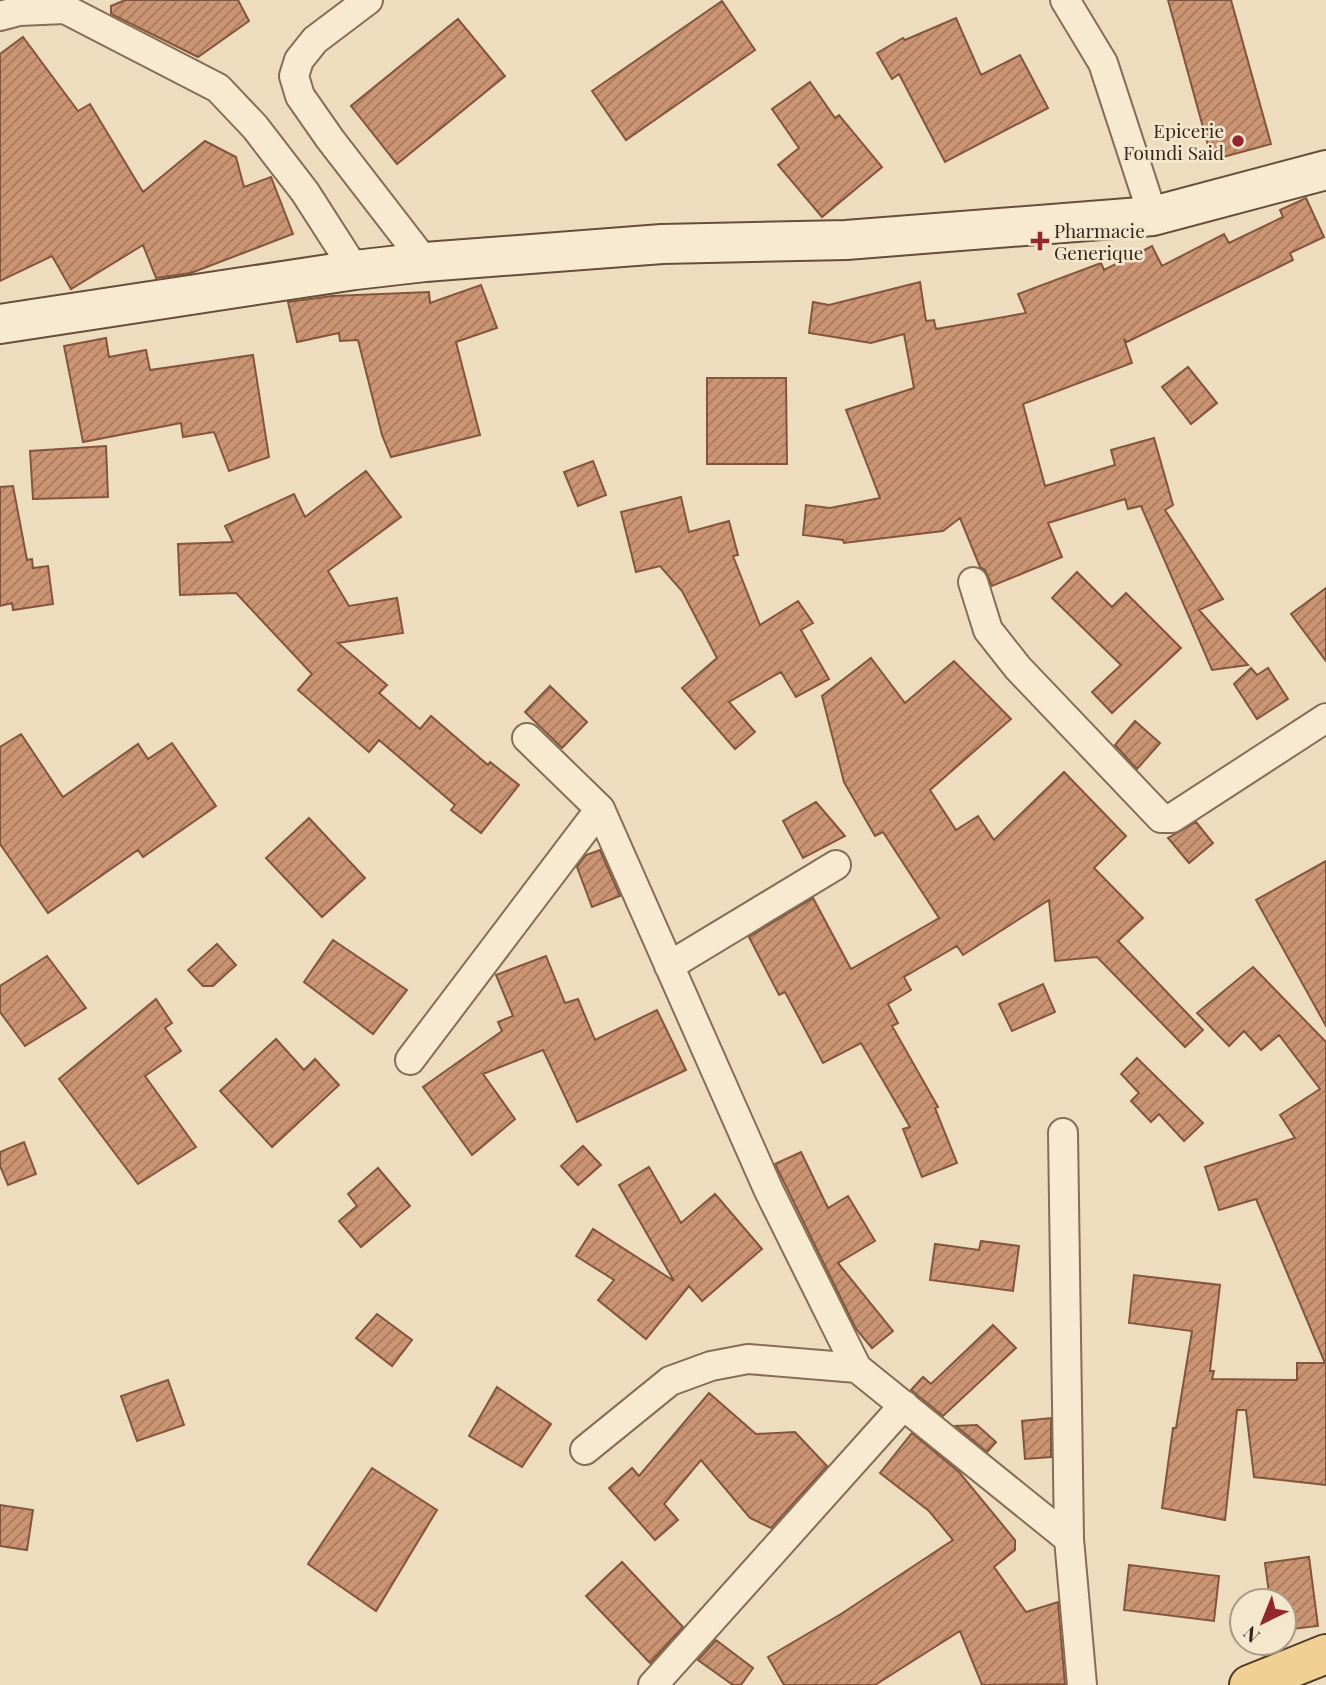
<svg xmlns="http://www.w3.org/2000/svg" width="1326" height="1685" font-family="'Playfair Display',serif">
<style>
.building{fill:url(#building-hatch);stroke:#84553d;stroke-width:2}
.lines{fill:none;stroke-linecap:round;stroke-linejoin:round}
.minor-casing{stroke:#856d57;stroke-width:32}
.secondary-casing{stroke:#664e3a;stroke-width:42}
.primary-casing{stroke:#523c2b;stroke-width:42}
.minor{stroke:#f8ead0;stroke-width:28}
.secondary{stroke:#f8ead0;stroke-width:38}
.primary{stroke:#f1d094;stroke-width:38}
.poi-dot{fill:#93272e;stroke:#f5e7cd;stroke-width:2.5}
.labels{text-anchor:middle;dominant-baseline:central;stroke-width:5;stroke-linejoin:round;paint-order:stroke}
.poi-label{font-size:19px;fill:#34261b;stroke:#f5e7cd;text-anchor:end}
</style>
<defs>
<pattern id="building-hatch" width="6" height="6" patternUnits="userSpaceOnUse" patternTransform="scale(1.75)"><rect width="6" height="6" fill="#cb9473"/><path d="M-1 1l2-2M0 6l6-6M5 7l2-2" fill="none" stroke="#a6795e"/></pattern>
</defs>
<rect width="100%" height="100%" fill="#edddbe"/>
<path class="building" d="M 125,0 L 238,0 L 249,21 L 198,57 L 111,14 L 111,6 Z
M 1168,0 L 1231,0 L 1271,144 L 1212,160 Z
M 722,1 L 755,50 L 626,140 L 592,91 Z
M 956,18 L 981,75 L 1020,55 L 1048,108 L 945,162 L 899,74 L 892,79 L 877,53 L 903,38 L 905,40 Z
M 458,19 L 505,76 L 397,164 L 351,106 Z
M 23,37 L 78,111 L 90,104 L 143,192 L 205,141 L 236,157 L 244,187 L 271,177 L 293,234 L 191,273 L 156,278 L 143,245 L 71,289 L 52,256 L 0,281 L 0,54 Z
M 810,82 L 835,118 L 839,115 L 882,167 L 822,217 L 778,165 L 799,148 L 772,109 Z
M 1306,198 L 1324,237 L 1290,253 L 1293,260 L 1127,342 L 1124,339 L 1132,363 L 1023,404 L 1045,486 L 1115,465 L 1111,450 L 1154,438 L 1173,505 L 1165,510 L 1223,599 L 1199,610 L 1248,665 L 1212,670 L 1141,506 L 1128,509 L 1125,499 L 1048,523 L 1062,557 L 992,586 L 985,570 L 980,567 L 960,518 L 943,531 L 844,543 L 843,540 L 803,535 L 806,505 L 830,508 L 880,498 L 846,410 L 914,388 L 904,334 L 871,343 L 809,333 L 813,302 L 829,305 L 920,282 L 926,321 L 934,320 L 936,329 L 1026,313 L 1018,294 L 1101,263 L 1104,270 L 1152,246 L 1162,266 L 1224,234 L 1229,243 L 1283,217 L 1280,210 Z
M 481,285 L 497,328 L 456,342 L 480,435 L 391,457 L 382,435 L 358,340 L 340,341 L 339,333 L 297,342 L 288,302 L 332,296 L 429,292 L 430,303 Z
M 106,338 L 109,357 L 146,350 L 150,370 L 253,355 L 269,457 L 229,471 L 214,432 L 183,437 L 181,423 L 83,442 L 64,346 Z
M 1188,367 L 1217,403 L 1191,424 L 1162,387 Z
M 707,378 L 786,378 L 787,464 L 707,464 Z
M 106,446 L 108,497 L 33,499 L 30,451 Z
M 593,461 L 606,495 L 578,506 L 564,472 Z
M 366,471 L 401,517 L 328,571 L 349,606 L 397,598 L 403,633 L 338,643 L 387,685 L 379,693 L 420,729 L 431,716 L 488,765 L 490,762 L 519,785 L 481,833 L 451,810 L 455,805 L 379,740 L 369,752 L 298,690 L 312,674 L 236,593 L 180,595 L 178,544 L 233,542 L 225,526 L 294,494 L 305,517 Z
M 13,486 L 27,560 L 32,559 L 33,568 L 48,566 L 53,604 L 13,610 L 12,603 L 0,606 L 0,487 Z
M 681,497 L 689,532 L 729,521 L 738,555 L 733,556 L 760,625 L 798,601 L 813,623 L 801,630 L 829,679 L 796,697 L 781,672 L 729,702 L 755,732 L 735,749 L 682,688 L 717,658 L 682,591 L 660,566 L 636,572 L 621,512 Z
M 1077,572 L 1112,607 L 1126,593 L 1181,648 L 1112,713 L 1092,692 L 1121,665 L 1052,598 Z
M 1326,588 L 1326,661 L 1291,614 Z
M 871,658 L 905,703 L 954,661 L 1011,719 L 930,790 L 956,830 L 978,816 L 994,840 L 1064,772 L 1126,836 L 1094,868 L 1143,918 L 1118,941 L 1203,1030 L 1185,1047 L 1097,957 L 1055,961 L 1049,900 L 963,955 L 957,946 L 904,977 L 911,990 L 888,1004 L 898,1023 L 892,1026 L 938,1107 L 935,1108 L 957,1163 L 922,1177 L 903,1129 L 910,1127 L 861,1043 L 823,1063 L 785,992 L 779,995 L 749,937 L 813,898 L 851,969 L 939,918 L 883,832 L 875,836 L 844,782 L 822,696 Z
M 1251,668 L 1257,675 L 1268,668 L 1288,699 L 1257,719 L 1234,684 Z
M 550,686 L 587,722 L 562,748 L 525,712 Z
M 1135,721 L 1160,743 L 1137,769 L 1115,745 Z
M 21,734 L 63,797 L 138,744 L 148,759 L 172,743 L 216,806 L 143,857 L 138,850 L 48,913 L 0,844 L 0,747 Z
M 816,802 L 845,836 L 803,858 L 783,821 Z
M 309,818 L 365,878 L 322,917 L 266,858 Z
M 1196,822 L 1213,843 L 1189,863 L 1168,838 Z
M 600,850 L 620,896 L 592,907 L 577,867 L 586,855 Z
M 1326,861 L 1326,1026 L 1256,900 Z
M 333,940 L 407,990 L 373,1034 L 304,982 Z
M 217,944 L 236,965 L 213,986 L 203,986 L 188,970 Z
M 47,956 L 86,1008 L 25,1046 L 0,1012 L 0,986 Z
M 546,956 L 565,1003 L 578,999 L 595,1040 L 657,1010 L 686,1070 L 577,1122 L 543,1050 L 483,1074 L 515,1119 L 472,1155 L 423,1087 L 502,1031 L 498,1022 L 513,1016 L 496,975 Z
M 1253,967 L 1326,1042 L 1326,1485 L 1254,1477 L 1246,1410 L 1237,1410 L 1225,1520 L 1162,1508 L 1173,1428 L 1176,1428 L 1192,1331 L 1129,1323 L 1134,1275 L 1220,1285 L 1210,1371 L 1214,1371 L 1212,1379 L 1297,1380 L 1297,1363 L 1325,1363 L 1256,1199 L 1219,1210 L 1205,1167 L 1295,1138 L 1280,1115 L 1320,1089 L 1279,1035 L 1261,1050 L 1244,1031 L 1229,1046 L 1197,1013 Z
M 1043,984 L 1055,1012 L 1012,1031 L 999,1004 Z
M 156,999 L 172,1023 L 165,1028 L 181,1051 L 145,1076 L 196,1147 L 138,1184 L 59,1079 Z
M 276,1039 L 304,1070 L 315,1059 L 339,1085 L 272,1147 L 220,1091 Z
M 1137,1058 L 1203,1123 L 1184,1141 L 1159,1114 L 1151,1122 L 1131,1101 L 1139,1093 L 1121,1074 Z
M 24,1142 L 36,1174 L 8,1185 L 0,1166 L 0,1152 Z
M 583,1146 L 601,1165 L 578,1185 L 561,1166 Z
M 801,1152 L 828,1208 L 848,1196 L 875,1241 L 838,1263 L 893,1331 L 872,1348 L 856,1329 L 775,1164 Z
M 649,1167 L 681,1223 L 715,1194 L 762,1249 L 702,1301 L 689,1286 L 646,1339 L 598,1300 L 614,1280 L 576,1256 L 593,1229 L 674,1281 L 619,1185 Z
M 378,1168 L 410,1206 L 361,1247 L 339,1221 L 357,1206 L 348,1194 Z
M 981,1241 L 1019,1246 L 1013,1291 L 930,1280 L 935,1244 L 979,1250 Z
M 377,1314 L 412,1340 L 392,1366 L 356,1338 Z
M 993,1325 L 1016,1348 L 943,1416 L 911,1390 L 923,1377 L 931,1384 Z
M 168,1380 L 184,1425 L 137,1441 L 121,1396 Z
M 497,1387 L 551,1424 L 522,1467 L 469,1436 Z
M 709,1393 L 756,1434 L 795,1432 L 827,1466 L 771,1528 L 750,1518 L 701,1460 L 664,1504 L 678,1520 L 655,1540 L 609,1488 L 632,1468 L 639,1476 Z
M 1051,1418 L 1051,1457 L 1025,1459 L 1022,1421 Z
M 977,1425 L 996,1442 L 987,1452 L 956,1426 Z
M 912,1433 L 959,1472 L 1015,1540 L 1015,1550 L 994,1567 L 1026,1612 L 1058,1602 L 1065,1684 L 982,1685 L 960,1631 L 875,1685 L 784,1685 L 768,1657 L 841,1614 L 953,1540 L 929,1511 L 880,1473 Z
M 372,1468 L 437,1510 L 376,1611 L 308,1564 Z
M 0,1505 L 33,1510 L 27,1550 L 0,1546 Z
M 1309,1557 L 1318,1626 L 1284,1630 L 1284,1601 L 1270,1601 L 1265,1563 Z
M 622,1562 L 683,1627 L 650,1663 L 586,1596 Z
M 1129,1565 L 1219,1576 L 1214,1621 L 1124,1610 Z
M 716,1640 L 753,1668 L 741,1685 L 733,1685 L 698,1660 Z"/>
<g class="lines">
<defs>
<path id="minor" d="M 368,0 L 315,40 L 299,60 L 294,76 L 300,96 L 330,139 L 425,262
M 1065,0 L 1103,63 L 1153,216
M 0,16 L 19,11 L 65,9 L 218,88 L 255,127 L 305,192 L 355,270
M 973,582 L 988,630 L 1018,668 L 1161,818 L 1172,818 L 1326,718
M 527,738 L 600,809 L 769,1191 L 857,1368
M 669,966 L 836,865
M 410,1060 L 600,809
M 1063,1133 L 1069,1539 L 1082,1685
M 585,1450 L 670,1381 L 711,1366 L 748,1359 L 857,1368 L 1069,1539
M 653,1685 L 904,1405"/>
<path id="secondary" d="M 0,324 L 355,270 L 425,262 L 662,244 L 846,240 L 1153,216 L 1326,170"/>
<path id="primary" d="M 1249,1685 L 1326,1654"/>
</defs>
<use href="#minor" class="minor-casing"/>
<use href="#secondary" class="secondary-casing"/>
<use href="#primary" class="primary-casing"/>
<use href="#minor" class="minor"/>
<use href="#secondary" class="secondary"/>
<use href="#primary" class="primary"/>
</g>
<g class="poi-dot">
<circle cx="1238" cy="141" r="7"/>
<path d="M1036.5 230.5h7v7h7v7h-7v7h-7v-7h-7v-7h7z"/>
</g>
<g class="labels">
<g class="poi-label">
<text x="1224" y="130">Epicerie<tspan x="1224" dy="22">Foundi Said</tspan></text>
<text x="1054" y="230" text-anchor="start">Pharmacie<tspan x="1054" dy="22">Generique</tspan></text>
</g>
</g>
<g transform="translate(1263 1622) rotate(223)"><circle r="33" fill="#f5e7cd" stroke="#a89a86" stroke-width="2"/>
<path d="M0-5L12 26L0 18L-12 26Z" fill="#93272e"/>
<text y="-10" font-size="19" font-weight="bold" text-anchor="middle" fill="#34261b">N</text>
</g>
</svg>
